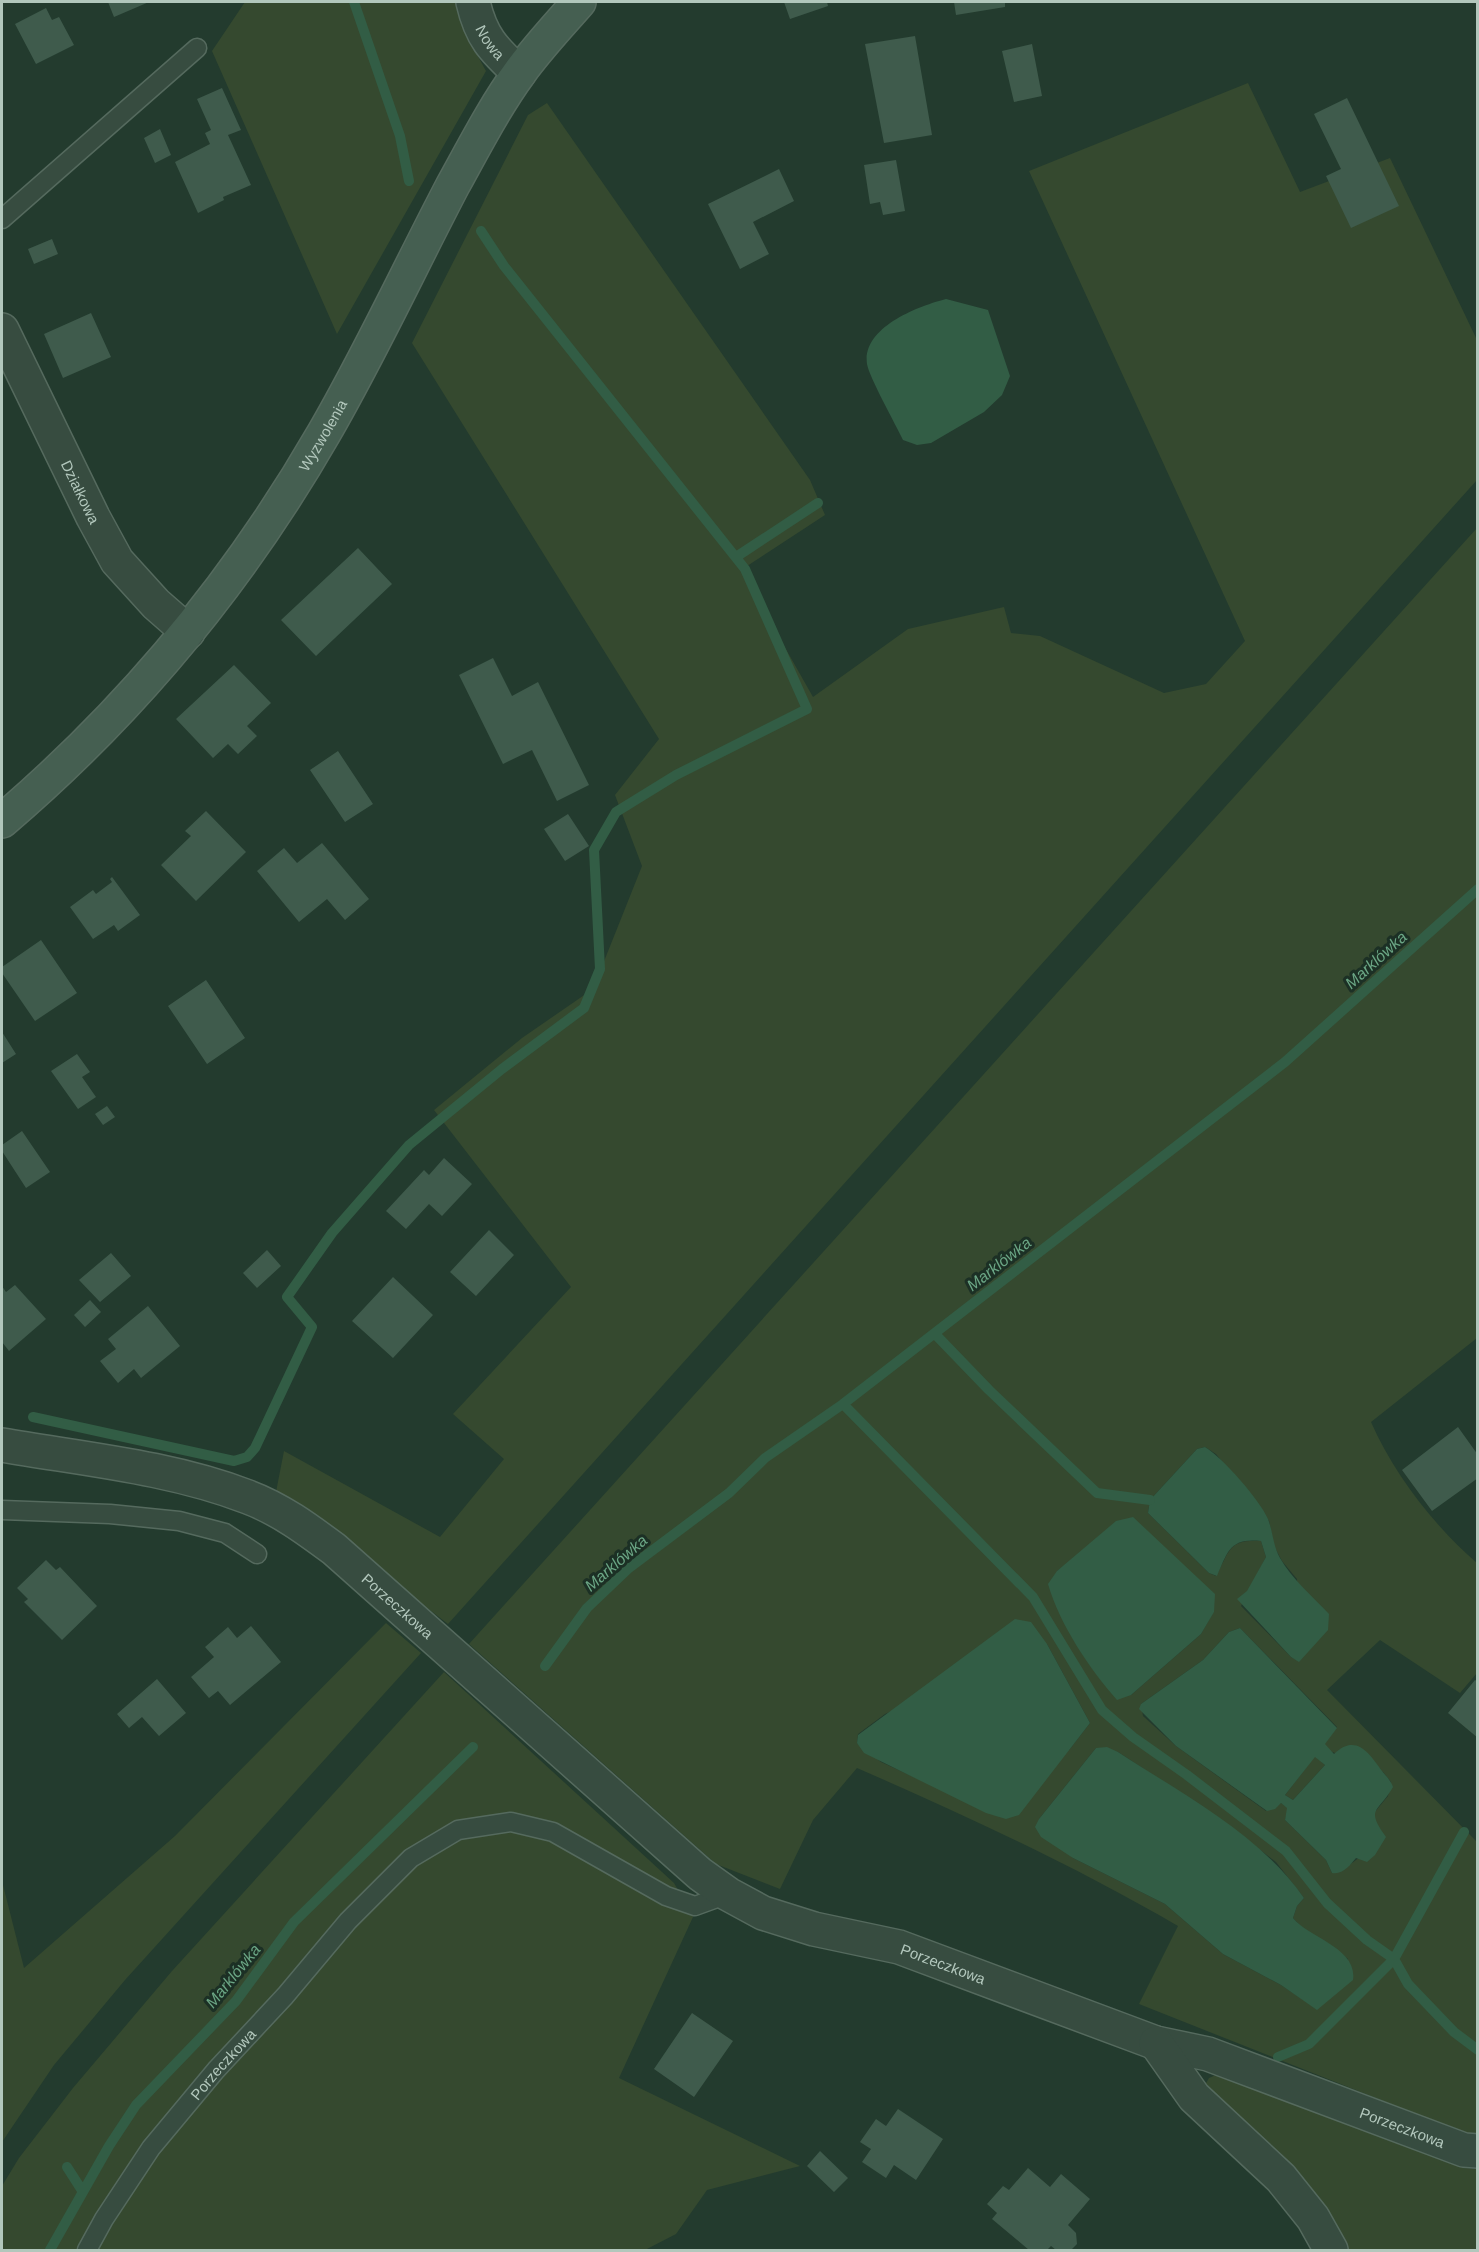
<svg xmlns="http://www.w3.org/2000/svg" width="1479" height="2252" font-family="Arial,sans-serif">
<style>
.green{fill:#35492f;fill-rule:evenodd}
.water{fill:#325d45;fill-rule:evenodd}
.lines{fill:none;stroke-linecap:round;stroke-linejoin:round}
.stream{stroke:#325d45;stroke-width:10}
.building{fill:#3f5b4c}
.lane-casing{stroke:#556a5e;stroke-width:21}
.street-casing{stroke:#556a5e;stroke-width:36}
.secondary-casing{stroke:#556a5e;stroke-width:36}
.lane{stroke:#374c40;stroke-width:18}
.street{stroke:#374c40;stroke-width:33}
.secondary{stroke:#455f51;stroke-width:33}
.labels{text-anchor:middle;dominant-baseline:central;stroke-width:6;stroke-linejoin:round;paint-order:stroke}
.street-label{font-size:15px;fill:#b2c7bc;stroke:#1c3025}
.water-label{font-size:16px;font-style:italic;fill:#6ba685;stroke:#1c3025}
</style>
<rect width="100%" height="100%" fill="#233b2e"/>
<path class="green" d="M 245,2 L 464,2 L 474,49 L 486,71 L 337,334 L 212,51 Z
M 1248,83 L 1300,192 L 1390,158 L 1477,340 L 1477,480 L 448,1624 L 276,1492 L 284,1451 L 440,1537 L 504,1459 L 453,1414 L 571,1287 L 434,1110 L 522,1038 L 593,989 L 642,866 L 615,795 L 659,739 L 412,343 L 528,115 L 547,103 L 810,480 L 825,515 L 741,570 L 813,697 L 908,629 L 1004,607 L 1011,633 L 1040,636 L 1164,693 L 1206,684 L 1245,641 L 1029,171 Z
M 1477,528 L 1477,1338 L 1371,1422 C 1394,1474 1434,1526 1477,1563 L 1477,1673 L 1460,1693 L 1380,1640 L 1327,1690 L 1477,1842 L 1477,2136 L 1474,2137 L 1139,2004 L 1178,1926 C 1075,1866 967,1816 857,1768 L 813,1820 L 780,1889 L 716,1864 L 469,1644 ZM 1205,1447 L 1216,1454 L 1269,1521 L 1274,1546 L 1282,1561 L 1297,1579 L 1299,1661 L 1291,1657 L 1241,1606 L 1266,1557 L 1261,1541 C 1228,1539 1230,1551 1216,1576 L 1209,1573 L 1148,1513 L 1150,1500 L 1197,1449 ZM 1075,1558 L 1214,1611 L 1201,1634 L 1131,1695 L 1057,1571 ZM 1240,1628 L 1337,1727 L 1324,1744 L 1330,1751 L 1383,1772 L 1391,1782 L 1388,1796 L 1374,1813 L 1374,1821 L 1385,1837 C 1368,1849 1352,1867 1332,1873 L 1326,1860 L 1285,1820 L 1288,1808 L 1281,1803 L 1266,1811 L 1176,1746 L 1143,1716 L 1141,1704 L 1203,1660 L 1229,1632 ZM 1047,1644 L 1090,1723 L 1069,1750 L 936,1787 L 881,1762 L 857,1743 L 858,1734 L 885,1714 ZM 1096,1748 L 1118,1752 L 1217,1817 L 1276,1862 L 1304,1898 L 1297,1906 L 1293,1918 C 1305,1933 1332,1946 1348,1959 L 1317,2009 L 1281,1985 L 1223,1954 L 1165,1904 L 1073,1858 L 1039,1819 Z
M 386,1623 L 421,1653 L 125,1980 L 54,2065 L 2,2142 L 2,1881 L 24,1968 L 175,1836 Z
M 444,1672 L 674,1883 L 693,1917 L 619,2078 L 800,2166 L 707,2190 L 676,2234 L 645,2250 L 2,2250 L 2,2186 L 19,2158 L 73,2088 L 172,1971 Z
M 1315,1756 L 1325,1765 L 1293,1800 L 1285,1795 Z
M 1218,2074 L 1463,2168 L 1477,2169 L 1477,2250 L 1347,2250 L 1205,2085 L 1209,2078 Z"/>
<path class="water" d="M 946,299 L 988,310 L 1010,376 L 1002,395 L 984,412 L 931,443 L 917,445 L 903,440 C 896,425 869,377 867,364 C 862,327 919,306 946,299 Z
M 1205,1447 C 1222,1457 1260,1500 1268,1519 C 1273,1532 1273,1546 1280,1558 C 1292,1579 1313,1597 1329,1614 L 1328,1630 L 1299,1662 L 1291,1657 L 1237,1599 L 1247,1591 L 1266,1557 L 1261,1541 C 1230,1538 1228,1551 1217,1576 L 1209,1573 L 1148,1513 L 1150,1500 L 1197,1449 Z
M 1133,1517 L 1215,1594 L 1214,1612 L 1201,1634 L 1131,1695 L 1117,1700 C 1089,1668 1060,1625 1048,1584 L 1057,1571 L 1116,1521 Z
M 1015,1619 L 1031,1622 L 1047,1644 L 1090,1723 L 1019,1815 L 1006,1819 L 986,1813 L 864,1753 L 857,1743 L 858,1735 Z
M 1240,1628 L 1337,1728 L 1325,1744 L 1334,1754 C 1356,1733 1369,1753 1382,1771 C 1387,1777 1391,1781 1393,1787 C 1378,1813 1365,1808 1386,1837 L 1375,1855 L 1367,1862 L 1356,1858 C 1350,1865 1343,1875 1332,1873 L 1326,1860 L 1285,1820 L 1287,1808 L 1281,1803 L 1275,1809 L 1267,1811 L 1176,1746 L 1139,1709 L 1141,1704 L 1203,1660 L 1229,1632 ZM 1315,1757 L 1325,1765 L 1293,1800 L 1285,1795 Z
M 1107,1747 L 1118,1752 C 1182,1794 1260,1834 1304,1898 L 1297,1906 L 1293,1918 C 1309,1938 1358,1948 1353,1980 L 1317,2010 L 1281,1985 L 1223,1954 L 1165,1904 L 1073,1858 L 1041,1837 L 1035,1827 L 1039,1819 L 1096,1748 Z"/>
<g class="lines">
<path class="stream" d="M 354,2 L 400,136 L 409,181
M 736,557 L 818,503
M 935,1334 L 989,1390 L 1097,1493 L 1150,1500
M 843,1404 L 1033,1597 L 1102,1710 L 1133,1737 L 1187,1775 L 1286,1851 L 1327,1903 L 1367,1940 L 1394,1959 L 1408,1984 L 1454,2032 L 1478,2050
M 33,1417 L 234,1461 L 247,1457 L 255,1448 L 312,1327 L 287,1297 L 332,1233 L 409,1145 L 502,1069 L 584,1008 L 600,969 L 594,850 L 616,812 L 676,775 L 807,709 L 745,569 L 504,266 L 481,231
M 545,1666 L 587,1608 L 629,1568 L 729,1493 L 765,1458 L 843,1404 L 1285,1062 L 1478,889
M 1278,2057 L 1309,2044 L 1394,1959 L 1464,1832
M 67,2167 L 83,2192
M 50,2250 L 109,2146 L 136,2105 L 236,2001 L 294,1922 L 473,1747"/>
</g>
<path class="building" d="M 108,2 L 149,2 L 114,17 Z
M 784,2 L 827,2 L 828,6 L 790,19 Z
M 954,2 L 1005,2 L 1005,7 L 956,15 Z
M 46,8 L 52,20 L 59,17 L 74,45 L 36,64 L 15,24 Z
M 915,36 L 932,135 L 884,143 L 865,44 Z
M 1032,44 L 1042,96 L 1014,102 L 1002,51 Z
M 222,88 L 241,130 L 228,135 L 251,185 L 223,197 L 224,200 L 198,213 L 175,162 L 210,144 L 205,133 L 211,130 L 197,99 Z
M 1347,98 L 1399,206 L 1351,228 L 1326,176 L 1341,169 L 1314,114 Z
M 160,129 L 171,155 L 155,163 L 144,138 Z
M 896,160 L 905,211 L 883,215 L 880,202 L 870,204 L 864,165 Z
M 779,169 L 794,201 L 753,222 L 769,254 L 740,269 L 708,204 Z
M 52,239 L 58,254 L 34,264 L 28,249 Z
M 91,313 L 111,357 L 63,378 L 44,334 Z
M 358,548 L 392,584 L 316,656 L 281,620 Z
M 493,658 L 512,696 L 538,682 L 589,785 L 557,801 L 532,750 L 503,764 L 459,675 Z
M 234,665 L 271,703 L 247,726 L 257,736 L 238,754 L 228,744 L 213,758 L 176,719 Z
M 338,751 L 373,804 L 345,822 L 310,770 Z
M 206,811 L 246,852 L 196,901 L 161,865 L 191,836 L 185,831 Z
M 568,814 L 589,846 L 565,861 L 544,829 Z
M 322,843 L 369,899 L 345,920 L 327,899 L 299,922 L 257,871 L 284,848 L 297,863 Z
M 112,877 L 140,915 L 118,931 L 114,925 L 93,939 L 70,907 L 93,890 L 96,894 L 112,882 L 110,879 Z
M 41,940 L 77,993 L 35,1021 L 2,973 L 2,967 Z
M 206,980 L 245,1038 L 207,1064 L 168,1006 Z
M 2,1032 L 16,1054 L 2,1063 Z
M 77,1054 L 90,1072 L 82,1077 L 96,1097 L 78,1109 L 51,1071 Z
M 107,1106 L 115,1117 L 103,1125 L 95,1114 Z
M 22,1131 L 50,1172 L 26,1188 L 2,1151 L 2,1145 Z
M 444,1158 L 472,1184 L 442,1216 L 429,1204 L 406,1229 L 386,1211 L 424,1170 L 429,1175 Z
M 489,1230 L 514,1255 L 476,1296 L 450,1272 Z
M 267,1250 L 281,1266 L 257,1288 L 243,1273 Z
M 111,1253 L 131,1276 L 100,1302 L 79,1280 Z
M 393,1277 L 433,1315 L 393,1358 L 352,1321 Z
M 15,1285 L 46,1319 L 9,1351 L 2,1342 L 2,1286 L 6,1292 Z
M 90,1300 L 101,1312 L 85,1327 L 74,1315 Z
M 148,1306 L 180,1346 L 141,1378 L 134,1369 L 118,1383 L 100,1361 L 116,1349 L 108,1339 Z
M 1458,1427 L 1478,1455 L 1478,1478 L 1432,1511 L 1402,1470 Z
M 46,1560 L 56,1570 L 60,1567 L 97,1606 L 62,1640 L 24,1602 L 28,1599 L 17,1588 Z
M 251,1626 L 281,1662 L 230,1705 L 218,1691 L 209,1698 L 191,1677 L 214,1657 L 205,1647 L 228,1627 L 237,1638 Z
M 157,1679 L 186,1713 L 159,1736 L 142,1717 L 129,1728 L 117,1714 Z
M 1475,1680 L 1478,1682 L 1478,1738 L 1448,1713 Z
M 692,2013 L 733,2041 L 694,2097 L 654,2069 Z
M 898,2109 L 943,2139 L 916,2180 L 894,2165 L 886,2178 L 862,2162 L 871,2149 L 860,2142 L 876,2119 L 886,2126 Z
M 820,2151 L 848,2178 L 834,2192 L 807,2166 Z
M 1028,2168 L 1050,2187 L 1061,2174 L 1090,2199 L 1068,2225 L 1076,2233 L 1077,2244 L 1071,2250 L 1056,2250 L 1051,2246 L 1047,2250 L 1029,2250 L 992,2219 L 997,2213 L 987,2204 L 1003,2186 L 1009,2190 Z"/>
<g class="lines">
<defs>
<g id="lane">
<path d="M 2,219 L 197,48"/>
<path d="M 2,1510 L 110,1514 L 179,1521 L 225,1533 L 257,1554"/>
<path id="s1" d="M 87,2250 L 104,2219 L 151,2148 L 216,2070 L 285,1996 L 348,1921 L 411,1858 L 458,1830 L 511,1822 L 553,1832 L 666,1896 L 695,1906 L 728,1894"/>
</g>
<g id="street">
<path id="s2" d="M 473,2 C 481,37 493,49 519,73"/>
<path id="s3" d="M 2,330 L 93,517 L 117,561 L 156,604 L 188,632"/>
<path id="s4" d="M 2,1445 C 83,1459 170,1467 248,1497 C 280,1509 307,1529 334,1549 L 700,1874 L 728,1894 L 763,1913 L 814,1929 L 899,1947 L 1156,2043 L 1208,2054 L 1464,2150 L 1478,2151"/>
<path d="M 1156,2043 L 1194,2097 L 1281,2178 L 1313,2218 L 1331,2250"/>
</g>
<g id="secondary">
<path id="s5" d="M 2,821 C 131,711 240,579 324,433 C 371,352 410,267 453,185 C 474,147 495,106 520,72 C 538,47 559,25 579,2"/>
</g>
</defs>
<use href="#lane" class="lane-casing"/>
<use href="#street" class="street-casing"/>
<use href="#secondary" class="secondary-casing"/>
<use href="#lane" class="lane"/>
<use href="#street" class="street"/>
<use href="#secondary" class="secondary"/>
</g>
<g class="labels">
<g class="street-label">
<text stroke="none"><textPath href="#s2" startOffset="44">Nowa</textPath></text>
<text stroke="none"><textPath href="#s5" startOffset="504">Wyzwolenia</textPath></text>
<text stroke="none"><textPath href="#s3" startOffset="180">Działkowa</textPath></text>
<text stroke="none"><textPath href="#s4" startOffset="438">Porzeczkowa</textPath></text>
<text stroke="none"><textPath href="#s4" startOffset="1104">Porzeczkowa</textPath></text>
<text stroke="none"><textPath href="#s1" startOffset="231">Porzeczkowa</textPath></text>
<text stroke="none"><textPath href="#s4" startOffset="1592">Porzeczkowa</textPath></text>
</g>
<g class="water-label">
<text transform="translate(1376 960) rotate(-42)">Marklówka</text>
<text transform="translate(999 1264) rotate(-38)">Marklówka</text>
<text transform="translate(616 1563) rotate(-41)">Marklówka</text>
<text transform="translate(233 1976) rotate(-51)">Marklówka</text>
</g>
</g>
<rect width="1479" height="2252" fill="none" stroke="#b2c7bc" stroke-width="6"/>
</svg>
